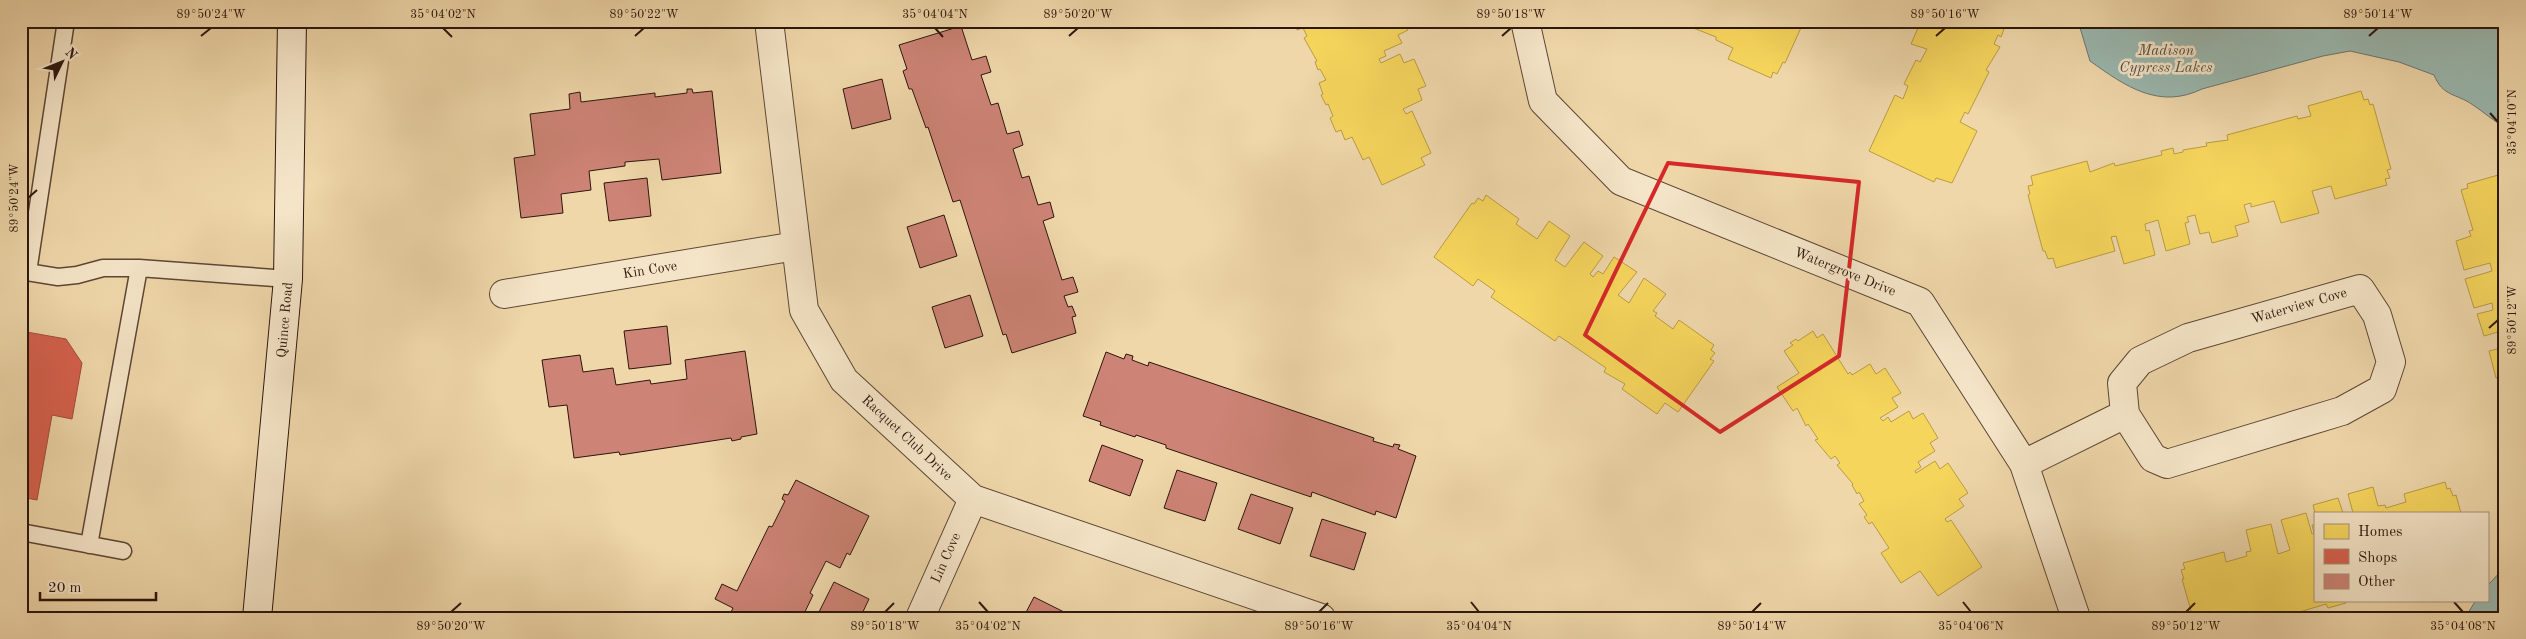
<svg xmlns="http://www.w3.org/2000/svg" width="2526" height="639" font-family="'Old Standard TT',serif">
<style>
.water{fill:#9ab8af;stroke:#6e776e}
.homes{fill:#f6d55c;stroke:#b99c44}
.shops{fill:#d6604d;stroke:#a34a3a}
.building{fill:#cd8375;stroke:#2c160c}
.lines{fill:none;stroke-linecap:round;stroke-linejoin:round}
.service-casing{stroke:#5d4634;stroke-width:19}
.minor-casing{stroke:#5d4634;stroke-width:30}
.secondary-casing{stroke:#2c160c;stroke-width:30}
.service{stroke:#f5e5c8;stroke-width:16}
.minor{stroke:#f5e5c8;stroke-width:28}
.secondary{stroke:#f5e5c8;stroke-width:28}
.marked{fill:none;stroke:#d62828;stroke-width:4;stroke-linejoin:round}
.ticks{fill:none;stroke:#2c160c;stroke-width:2}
.labels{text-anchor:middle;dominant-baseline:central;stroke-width:5;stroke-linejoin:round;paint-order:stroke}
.street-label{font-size:14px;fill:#2c160c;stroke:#f5e5c8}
.water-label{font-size:15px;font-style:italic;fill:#524f45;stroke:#f5e5c8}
.neatline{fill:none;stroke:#2c160c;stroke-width:2}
.ticks-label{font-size:12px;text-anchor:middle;fill:#2c160c}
</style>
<rect width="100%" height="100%" fill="#efd7aa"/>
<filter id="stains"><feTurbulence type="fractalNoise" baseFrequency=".004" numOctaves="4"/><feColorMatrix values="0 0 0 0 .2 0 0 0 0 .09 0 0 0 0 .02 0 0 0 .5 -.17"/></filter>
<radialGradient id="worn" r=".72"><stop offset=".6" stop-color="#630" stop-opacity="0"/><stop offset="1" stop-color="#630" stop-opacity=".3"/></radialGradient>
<path class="water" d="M 2078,21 L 2505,21 L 2505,127 C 2493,121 2484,112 2473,105 C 2456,93 2443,97 2434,75 L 2399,62 L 2350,51 L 2323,56 L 2202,89 C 2159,110 2125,86 2090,61 Z
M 2505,567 L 2505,618 L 2465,618 L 2476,600 L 2487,600 L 2487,586 Z"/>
<path class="homes" d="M 1293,21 L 1404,21 L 1408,30 L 1398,35 L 1402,43 L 1384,51 L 1386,56 L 1379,59 L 1381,63 L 1400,54 L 1404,63 L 1414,59 L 1426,86 L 1418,89 L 1422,100 L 1403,109 L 1406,114 L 1412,111 L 1431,153 L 1421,158 L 1425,165 L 1382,185 L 1369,157 L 1363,160 L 1352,137 L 1345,140 L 1341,130 L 1336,132 L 1330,118 L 1333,116 L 1328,104 L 1326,105 L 1321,95 L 1323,94 L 1319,83 L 1326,80 L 1320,69 L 1318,70 L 1315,62 L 1317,61 L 1304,38 L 1307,36 L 1303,28 L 1297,30 Z
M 1676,21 L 1804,21 L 1785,63 L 1783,62 L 1777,74 L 1773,72 L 1771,78 L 1728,59 L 1733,48 L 1716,40 L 1716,37 Z
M 1921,21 L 2007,21 L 2001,37 L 1998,35 L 1994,44 L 2000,47 L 1986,70 L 1989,72 L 1968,114 L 1965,112 L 1960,122 L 1977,131 L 1952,183 L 1936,178 L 1934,182 L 1869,151 L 1895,95 L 1903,99 L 1908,86 L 1904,84 L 1916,60 L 1920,62 L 1927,49 L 1911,44 Z
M 2361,91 L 2364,100 L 2368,99 L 2370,105 L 2373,104 L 2391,169 L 2387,170 L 2390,178 L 2385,179 L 2387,185 L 2335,199 L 2331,186 L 2312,191 L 2319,213 L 2281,223 L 2274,201 L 2251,207 L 2251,203 L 2244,205 L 2249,222 L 2235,226 L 2238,236 L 2212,243 L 2209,232 L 2200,234 L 2195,215 L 2187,217 L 2189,222 L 2185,223 L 2190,244 L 2166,251 L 2158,220 L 2145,224 L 2146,231 L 2149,230 L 2155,255 L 2124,264 L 2116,236 L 2111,237 L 2115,251 L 2056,268 L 2053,258 L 2048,259 L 2045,251 L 2043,251 L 2028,195 L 2030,194 L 2028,186 L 2033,185 L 2031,176 L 2087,161 L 2090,172 L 2114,163 L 2115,166 L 2162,155 L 2161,151 L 2173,148 L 2174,154 L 2183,152 L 2183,150 L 2207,146 L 2206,143 L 2228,140 L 2227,135 L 2297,116 L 2298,119 L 2311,116 L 2308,106 Z
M 2505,173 L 2505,330 L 2484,336 L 2477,314 L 2493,310 L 2492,303 L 2474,308 L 2465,279 L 2492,271 L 2490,263 L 2464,270 L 2456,241 L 2471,236 L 2469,231 L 2473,230 L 2461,190 L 2468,188 L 2467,184 Z
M 1486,195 L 1519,219 L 1516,224 L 1537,239 L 1549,221 L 1570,236 L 1555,260 L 1565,267 L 1584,242 L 1603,256 L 1590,274 L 1593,277 L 1598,271 L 1603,274 L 1614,257 L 1637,272 L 1618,295 L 1629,303 L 1644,278 L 1666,294 L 1653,311 L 1657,313 L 1655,316 L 1673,329 L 1679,320 L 1714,345 L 1711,350 L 1715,353 L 1710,359 L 1714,361 L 1678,412 L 1665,403 L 1657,414 L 1622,389 L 1625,384 L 1604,372 L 1606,368 L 1559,336 L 1555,341 L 1491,297 L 1495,291 L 1478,279 L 1473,286 L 1434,257 L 1472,203 L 1474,204 L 1478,198 L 1483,201 Z
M 1813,331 L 1817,338 L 1823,334 L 1848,374 L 1850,372 L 1852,375 L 1870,364 L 1876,374 L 1885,368 L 1901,393 L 1892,398 L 1898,407 L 1880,418 L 1883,421 L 1888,417 L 1891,422 L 1909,411 L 1913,419 L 1923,413 L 1938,438 L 1930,443 L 1935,451 L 1918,462 L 1921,467 L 1915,471 L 1916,473 L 1935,461 L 1940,469 L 1948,463 L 1968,493 L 1959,499 L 1964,506 L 1945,519 L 1947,522 L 1951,520 L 1982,567 L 1938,596 L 1920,571 L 1901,583 L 1881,553 L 1889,548 L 1872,522 L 1869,524 L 1864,517 L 1867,515 L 1859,504 L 1864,501 L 1859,492 L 1857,494 L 1852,485 L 1853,484 L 1837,465 L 1840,463 L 1835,456 L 1831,459 L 1815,440 L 1818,439 L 1808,424 L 1806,426 L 1797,408 L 1793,411 L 1777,387 L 1799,373 L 1784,351 L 1793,345 L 1790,343 L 1796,339 L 1798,341 Z
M 2505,347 L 2505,376 L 2496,378 L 2489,351 Z
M 2445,482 L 2447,489 L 2450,488 L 2453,496 L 2456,495 L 2461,513 L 2353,513 L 2348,494 L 2373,487 L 2378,506 L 2385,505 L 2386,508 L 2406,502 L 2404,494 Z
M 2338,498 L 2343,513 L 2315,513 L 2313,505 Z
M 2306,513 L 2312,534 L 2314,533 L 2312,525 L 2315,525 L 2315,600 L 2345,600 L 2346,603 L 2328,608 L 2326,604 L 2280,618 L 2268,618 L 2267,615 L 2256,618 L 2193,618 L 2182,579 L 2184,579 L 2181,570 L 2185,569 L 2183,563 L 2224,552 L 2226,562 L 2247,556 L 2246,552 L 2251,551 L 2246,530 L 2271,524 L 2278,554 L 2290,550 L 2281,520 Z"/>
<path class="shops" d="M 21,331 L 66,339 L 82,363 L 72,419 L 52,415 L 37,500 L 21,497 Z"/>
<path class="building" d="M 961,26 L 972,60 L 986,56 L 991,72 L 981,75 L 991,105 L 998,103 L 1007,134 L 1019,131 L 1023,145 L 1013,149 L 1022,178 L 1029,176 L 1038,205 L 1050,202 L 1054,217 L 1043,221 L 1062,280 L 1073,277 L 1078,292 L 1064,296 L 1068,307 L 1072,306 L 1076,316 L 1072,317 L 1076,333 L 1012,353 L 1006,334 L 1003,335 L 960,200 L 953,202 L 928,127 L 926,128 L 912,89 L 909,89 L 903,71 L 907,69 L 899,45 Z
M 882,79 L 891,119 L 852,129 L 843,89 Z
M 687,89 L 692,89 L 693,93 L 712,91 L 721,173 L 662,180 L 659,159 L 625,162 L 625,166 L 589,171 L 591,190 L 561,194 L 563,213 L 521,218 L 514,158 L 535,155 L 530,114 L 570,109 L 569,94 L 580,92 L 581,102 L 655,93 L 655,97 L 687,93 Z
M 647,178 L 651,216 L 609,221 L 604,183 Z
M 944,215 L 957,256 L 920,268 L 907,227 Z
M 970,295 L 983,336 L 945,348 L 932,307 Z
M 667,326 L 671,364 L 629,369 L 624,331 Z
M 745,351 L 757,434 L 741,437 L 741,439 L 732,441 L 731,438 L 620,455 L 619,452 L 574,458 L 567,405 L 549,407 L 542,360 L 580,355 L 583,372 L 613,368 L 616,385 L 650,380 L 651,384 L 687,379 L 685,360 Z
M 1106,352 L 1124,359 L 1126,354 L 1133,356 L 1132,360 L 1148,366 L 1149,362 L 1374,438 L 1373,441 L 1393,447 L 1394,444 L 1400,445 L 1398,449 L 1416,456 L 1396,518 L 1376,511 L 1375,515 L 1312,492 L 1311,497 L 1166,448 L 1166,445 L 1136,435 L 1135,437 L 1100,425 L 1101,422 L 1083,416 Z
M 1102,445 L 1143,460 L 1130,496 L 1089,481 Z
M 1177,470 L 1217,483 L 1205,521 L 1164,508 Z
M 796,480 L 869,516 L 850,555 L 847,553 L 840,568 L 826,561 L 810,593 L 813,595 L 802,618 L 728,618 L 733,608 L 715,599 L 722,584 L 737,591 L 769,526 L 772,527 L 785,501 L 782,499 L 784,494 L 788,495 Z
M 1251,494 L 1293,508 L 1280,544 L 1238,529 Z
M 1322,519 L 1366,533 L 1354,570 L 1310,556 Z
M 834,582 L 869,599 L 860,618 L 816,618 Z
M 1034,597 L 1076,618 L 1023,618 Z"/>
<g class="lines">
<defs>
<path id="service" d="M 21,271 L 58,277 L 77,275 L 103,268 L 139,268 L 288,279
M 28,272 L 66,21
M 21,532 L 123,551
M 89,545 L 139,268"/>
<path id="minor" d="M 769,21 L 804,310 L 844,380 L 973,499 L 1321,618
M 1525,21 L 1543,101 L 1621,181 L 1920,302 L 2024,464 L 2076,618
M 504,294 L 796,246
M 2024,464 L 2125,414 L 2122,383 L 2140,361 L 2188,338 L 2360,289 L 2377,315 L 2391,362 L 2382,389 L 2342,411 L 2167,464 L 2153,458 L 2125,414
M 920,618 L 973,499"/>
<path id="secondary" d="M 257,618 L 288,279 L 292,21"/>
</defs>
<use href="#service" class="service-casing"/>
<use href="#minor" class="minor-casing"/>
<use href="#secondary" class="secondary-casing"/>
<use href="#service" class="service"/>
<use href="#minor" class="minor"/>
<use href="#secondary" class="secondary"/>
</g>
<path class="marked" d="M 1668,163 L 1859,182 L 1839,356 L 1720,432 L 1585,335 Z"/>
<path class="ticks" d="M 443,28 L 452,37M 935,28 L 943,37M 201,36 L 211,28M 635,36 L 644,28M 1069,36 L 1078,28M 1502,36 L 1511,28M 1936,36 L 1945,28M 2369,36 L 2378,28M 2490,113 L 2498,122M 28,198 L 37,190M 2489,328 L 2498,320M 979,602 L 988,612M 1471,602 L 1479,612M 1963,602 L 1971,612M 2454,602 L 2463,612M 451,612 L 461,603M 885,612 L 894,603M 1319,612 L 1328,603M 1752,612 L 1761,603M 2186,612 L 2195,603"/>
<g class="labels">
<g class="street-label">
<text transform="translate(650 270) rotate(-9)">Kin Cove</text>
<text transform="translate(1845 272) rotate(22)">Watergrove Drive</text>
<text transform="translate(2299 306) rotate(-16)">Waterview Cove</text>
<text transform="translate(285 320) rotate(-85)">Quince Road</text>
<text transform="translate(907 438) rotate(43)">Racquet Club Drive</text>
<text transform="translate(946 558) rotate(-66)">Lin Cove</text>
</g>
<g class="water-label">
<text x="2166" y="51">Madison<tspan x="2166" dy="17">Cypress Lakes</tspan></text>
</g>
</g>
<rect width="2526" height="639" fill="none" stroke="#efd7aa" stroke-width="55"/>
<rect x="2314" y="512" width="175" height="90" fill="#f5e5c8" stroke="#a5927d"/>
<rect x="2324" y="524" width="25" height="15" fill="#f6d55c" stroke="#a5927d"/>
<text x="2358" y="536" font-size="15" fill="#2c160c">Homes</text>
<rect x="2324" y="549" width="25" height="15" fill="#d6604d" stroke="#a5927d"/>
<text x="2358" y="562" font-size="15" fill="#2c160c">Shops</text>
<rect x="2324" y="574" width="25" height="15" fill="#cd8375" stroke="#a5927d"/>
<text x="2358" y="586" font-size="15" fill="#2c160c">Other</text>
<g transform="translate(62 62) rotate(47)" stroke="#f5e5c8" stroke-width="4" paint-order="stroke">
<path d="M0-4L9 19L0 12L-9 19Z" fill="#2c160c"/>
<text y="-8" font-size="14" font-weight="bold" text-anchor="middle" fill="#2c160c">N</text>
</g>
<path d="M40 592v8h116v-8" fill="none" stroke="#2c160c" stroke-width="2.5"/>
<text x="48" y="592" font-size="15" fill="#2c160c" stroke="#f5e5c8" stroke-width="4" paint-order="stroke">20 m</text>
<rect x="28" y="28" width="2470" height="584" class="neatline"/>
<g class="ticks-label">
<text x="211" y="18">89°50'24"W</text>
<text x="443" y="18">35°04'02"N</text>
<text x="644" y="18">89°50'22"W</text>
<text x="935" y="18">35°04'04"N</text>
<text x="1078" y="18">89°50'20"W</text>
<text x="1511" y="18">89°50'18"W</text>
<text x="1945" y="18">89°50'16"W</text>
<text x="2378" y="18">89°50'14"W</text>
<text transform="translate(2512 122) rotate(-90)" y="4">35°04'10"N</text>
<text transform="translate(14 198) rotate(-90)" y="4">89°50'24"W</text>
<text transform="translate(2512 320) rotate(-90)" y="4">89°50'12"W</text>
<text x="451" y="630">89°50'20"W</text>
<text x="885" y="630">89°50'18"W</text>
<text x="988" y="630">35°04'02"N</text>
<text x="1319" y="630">89°50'16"W</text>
<text x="1479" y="630">35°04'04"N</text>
<text x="1752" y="630">89°50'14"W</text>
<text x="1971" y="630">35°04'06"N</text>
<text x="2186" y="630">89°50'12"W</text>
<text x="2463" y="630">35°04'08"N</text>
</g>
<rect width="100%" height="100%" filter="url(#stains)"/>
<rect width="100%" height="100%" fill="url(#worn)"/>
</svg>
